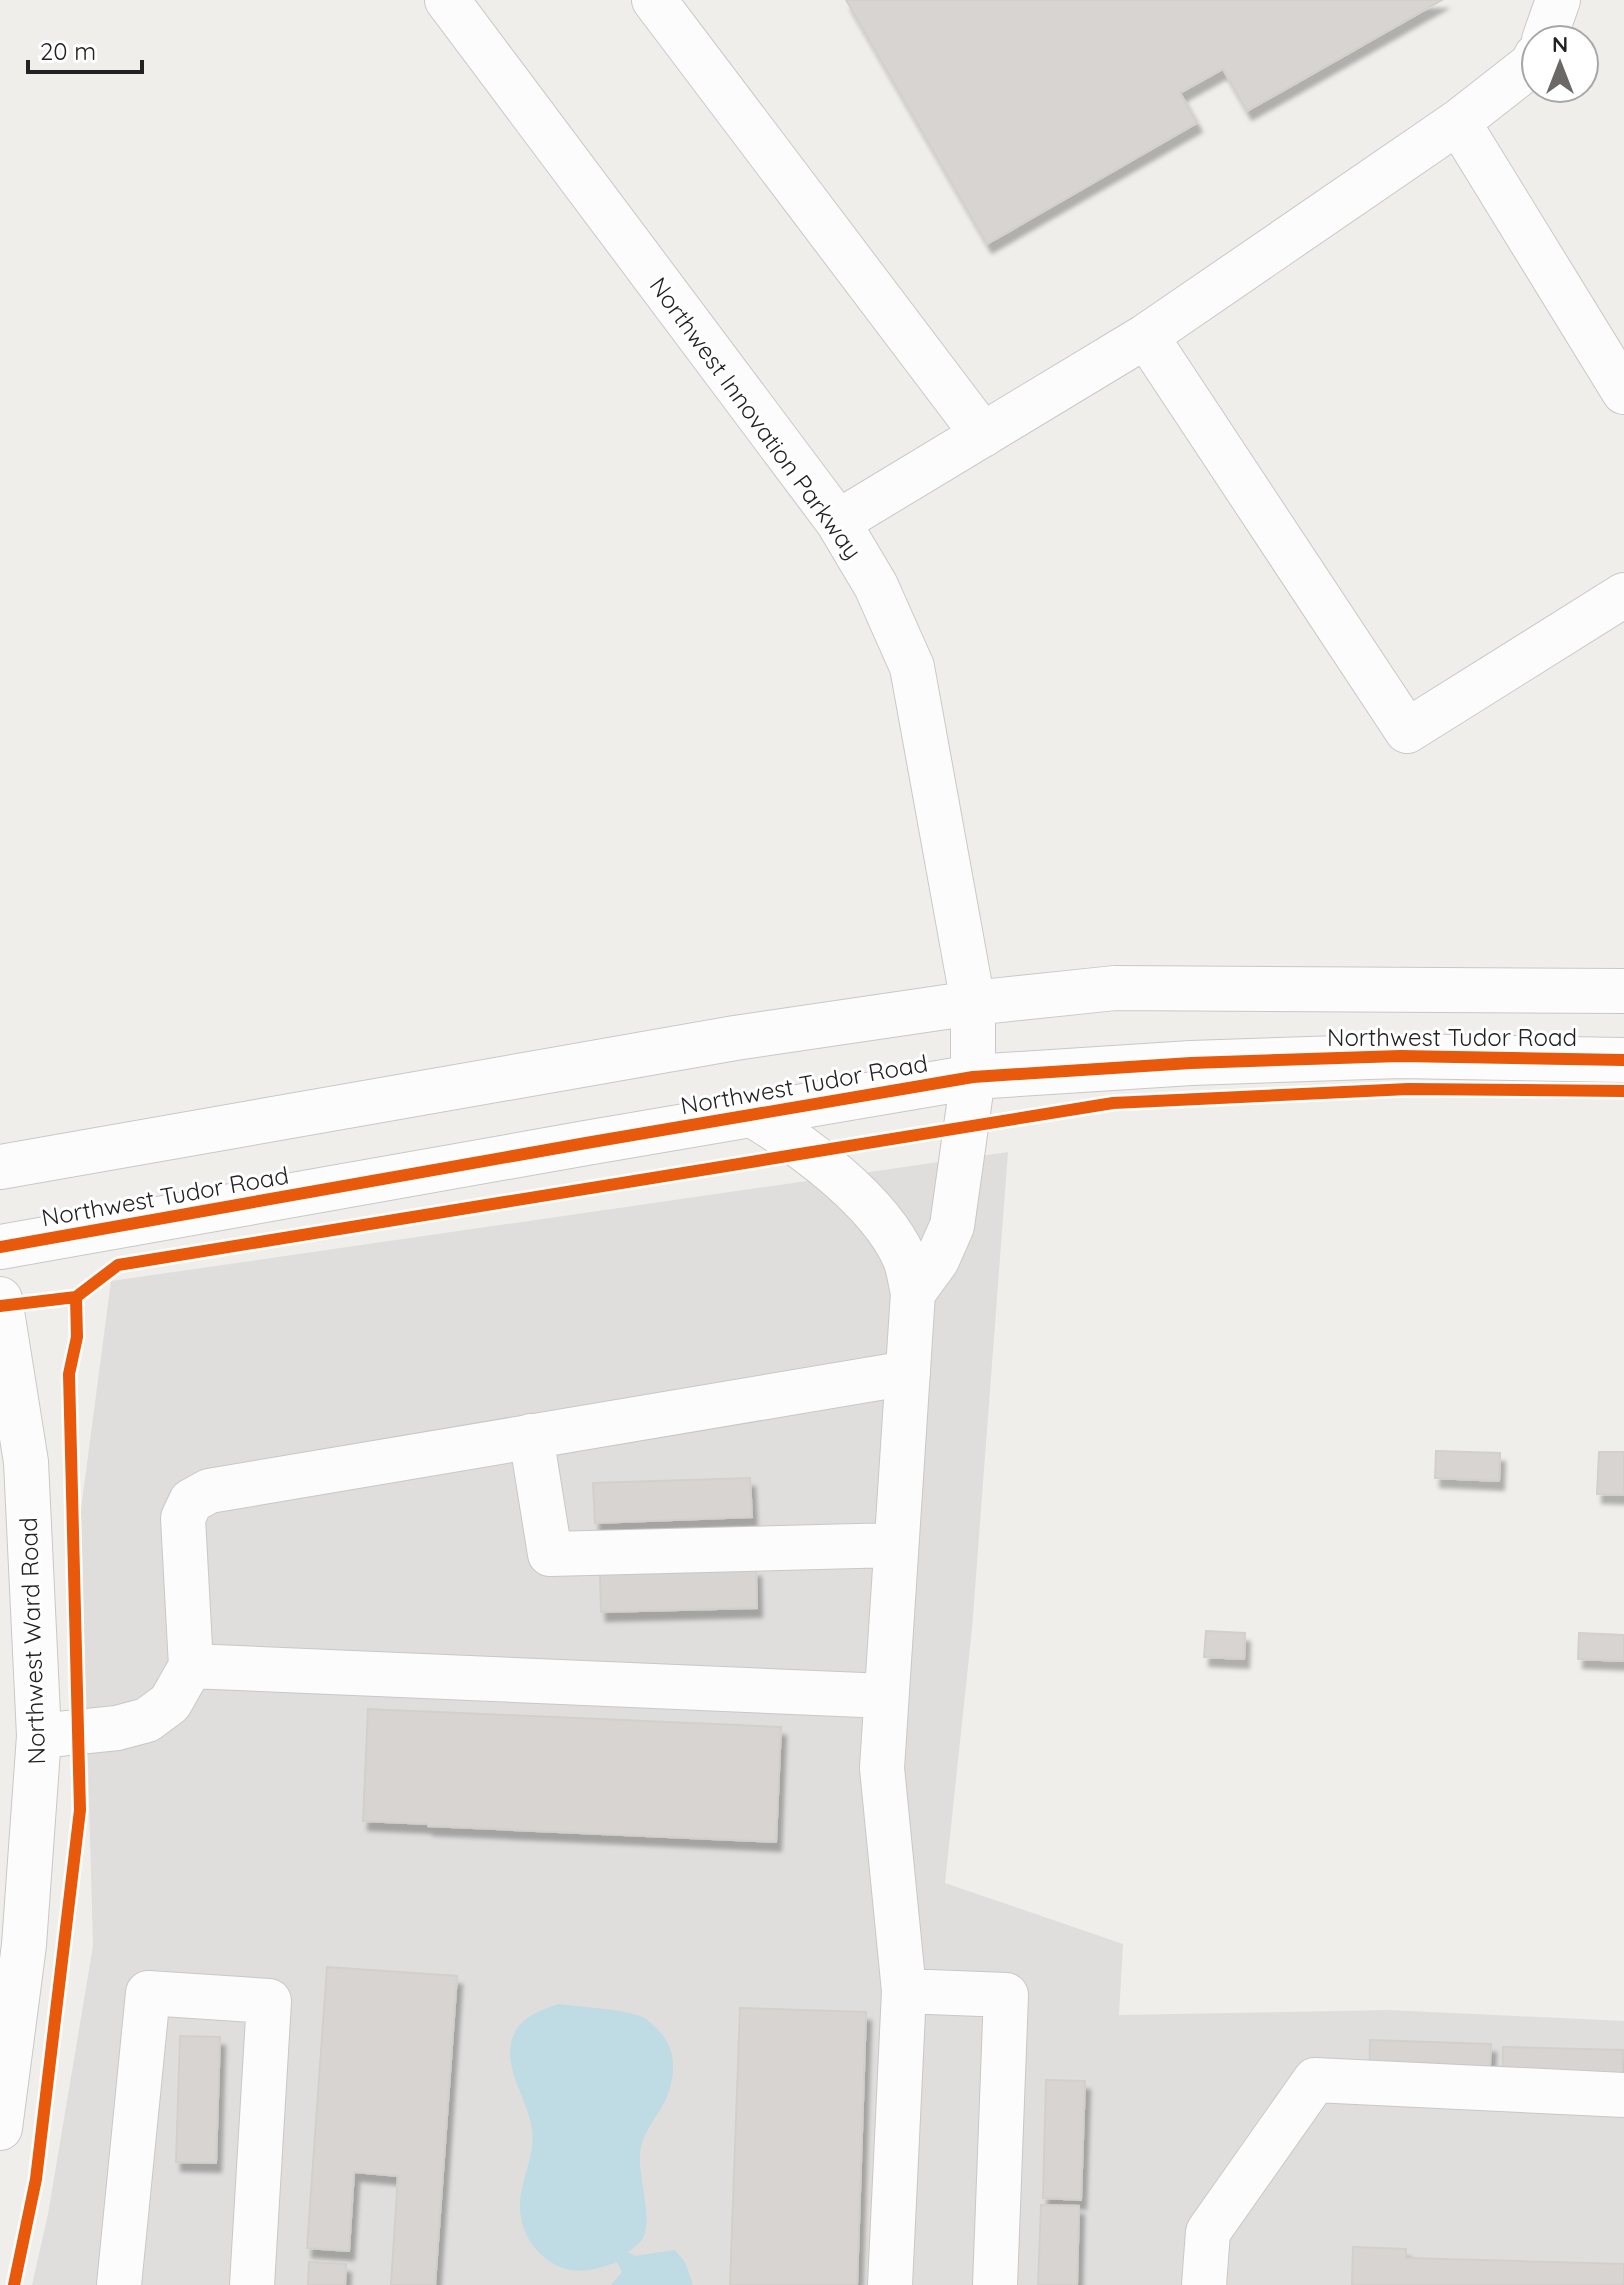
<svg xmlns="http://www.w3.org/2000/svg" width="1624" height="2285" font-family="Quicksand,sans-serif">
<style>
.residential{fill:#dfdedc}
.water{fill:#bfdbe3}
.building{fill:#d7d4d2;stroke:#d3d0cc;stroke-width:2;filter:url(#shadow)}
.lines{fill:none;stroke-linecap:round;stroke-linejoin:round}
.minor-casing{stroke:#c9c8c7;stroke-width:46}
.minor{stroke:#fdfcfc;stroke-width:44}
.cycleway-casing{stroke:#fff;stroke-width:17}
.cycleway{stroke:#e8590c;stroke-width:12}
.labels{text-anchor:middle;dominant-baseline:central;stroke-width:6;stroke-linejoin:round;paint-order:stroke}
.street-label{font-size:24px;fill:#222;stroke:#fff}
</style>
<defs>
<filter id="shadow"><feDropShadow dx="5" dy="9" stdDeviation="2" flood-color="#0004"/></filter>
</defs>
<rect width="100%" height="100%" fill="#f0eeeb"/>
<path class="residential" d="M 1008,1152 L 972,1629 L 945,1883 L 1123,1944 L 1119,2015 L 1389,2010 L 1624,2021 L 1624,2285 L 32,2285 L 48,2214 L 93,1946 L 81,1509 L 111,1281 Z"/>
<path class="water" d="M 559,2004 C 581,2007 626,2009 645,2018 C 646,2019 653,2025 654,2026 C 677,2046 677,2072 666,2099 C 657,2118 642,2132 640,2154 C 638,2178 654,2220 642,2240 C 639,2244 632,2249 628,2252 L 635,2256 L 675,2250 L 685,2262 L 693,2285 L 611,2285 L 622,2272 L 617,2262 C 584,2275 559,2276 534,2247 C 524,2234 519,2218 520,2201 C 522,2177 536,2152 532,2129 C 528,2098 500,2066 514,2034 C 521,2017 543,2009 559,2004 Z"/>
<path class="building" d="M 846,0 L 1442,0 L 1247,111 L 1223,69 L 1180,93 L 1197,123 L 987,244 Z
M 1436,1451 L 1500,1453 L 1499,1481 L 1435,1478 Z
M 1599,1452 L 1624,1452 L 1624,1495 L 1597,1494 Z
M 750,1478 L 752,1517 L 595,1523 L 593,1483 Z
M 756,1568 L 757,1608 L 601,1612 L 600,1572 Z
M 1206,1631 L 1245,1633 L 1244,1659 L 1204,1657 Z
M 1579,1633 L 1624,1635 L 1624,1661 L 1578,1659 Z
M 368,1709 L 781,1727 L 776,1842 L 428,1826 L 428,1824 L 363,1821 Z
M 327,1967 L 457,1976 L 435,2285 L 391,2285 L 398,2176 L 354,2172 L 349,2251 L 307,2248 Z
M 740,2008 L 866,2012 L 857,2285 L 730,2285 Z
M 180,2036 L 220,2037 L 216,2163 L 176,2162 Z
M 1370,2040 L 1491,2044 L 1489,2086 L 1369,2082 Z
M 1503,2047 L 1623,2050 L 1622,2092 L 1502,2087 Z
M 1046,2080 L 1085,2081 L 1081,2200 L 1043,2198 Z
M 1041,2205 L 1079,2206 L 1077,2285 L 1038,2285 Z
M 1353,2247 L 1406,2249 L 1406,2258 L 1624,2264 L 1624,2285 L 1352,2285 Z
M 309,2262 L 346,2264 L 345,2285 L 308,2285 Z"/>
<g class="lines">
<defs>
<path id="minor" d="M 447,0 L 838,522 L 876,586 L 912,667 L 973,1003 L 973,1077 L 952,1226 L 937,1260 L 913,1293
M 654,0 L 983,435
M 1544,40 L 1558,0
M 1458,122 L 1624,392
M 1146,336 L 1407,731 L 1624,595
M 838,522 L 1146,336 L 1458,122 L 1532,64 L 1536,56
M 752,1115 C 803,1145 879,1201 904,1257 C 909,1268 910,1281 913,1293 L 882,1768 L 904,1991 L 1006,1995 L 995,2285
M 0,1167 L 735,1038 L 973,1003 L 1115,988 L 1624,991
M 0,1247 L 586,1143 L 973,1077 L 1191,1063 L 1400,1056 L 1624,1060
M 0,1299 L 26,1462 L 39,1736 L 24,1945 L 0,2128
M 531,1436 L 550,1554 L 896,1545
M 191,1666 L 886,1696
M 39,1736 L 117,1728 L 147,1720 L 170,1703 L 191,1666 L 183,1518 L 191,1501 L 209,1491 L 908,1373
M 119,2285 L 148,1993 L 269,2001 L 252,2285
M 890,2285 L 904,1991
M 1204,2285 L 1208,2232 L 1315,2080 L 1624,2095"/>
</defs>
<use href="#minor" class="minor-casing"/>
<use href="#minor" class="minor"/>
<defs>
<path id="cycleway" d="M 0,1247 L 586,1143 L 973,1077 L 1191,1063 L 1400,1056 L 1624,1060
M 0,1306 L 76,1297 L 118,1265 L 1113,1103 L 1408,1089 L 1624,1091
M 14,2285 L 36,2179 L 80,1810 L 69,1374 L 77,1337 L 76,1297"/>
</defs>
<use href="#cycleway" class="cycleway-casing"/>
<use href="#cycleway" class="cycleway"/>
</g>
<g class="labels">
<g class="street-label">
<text transform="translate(756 418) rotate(54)">Northwest Innovation Parkway</text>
<text x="1452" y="1037">Northwest Tudor Road</text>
<text transform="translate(804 1084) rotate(-10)">Northwest Tudor Road</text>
<text transform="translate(165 1196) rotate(-10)">Northwest Tudor Road</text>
<text transform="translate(32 1641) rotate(-92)">Northwest Ward Road</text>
</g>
</g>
<g transform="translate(1560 64)"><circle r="38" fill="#ffffff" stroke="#a7a7a7" stroke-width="2"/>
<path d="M0-6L14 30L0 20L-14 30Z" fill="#6a6968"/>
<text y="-12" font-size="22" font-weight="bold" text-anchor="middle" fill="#222222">N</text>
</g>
<path d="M28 60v12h114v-12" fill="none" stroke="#222222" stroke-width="4"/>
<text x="40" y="60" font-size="24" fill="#222222" stroke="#ffffff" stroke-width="6" paint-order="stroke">20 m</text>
</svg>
